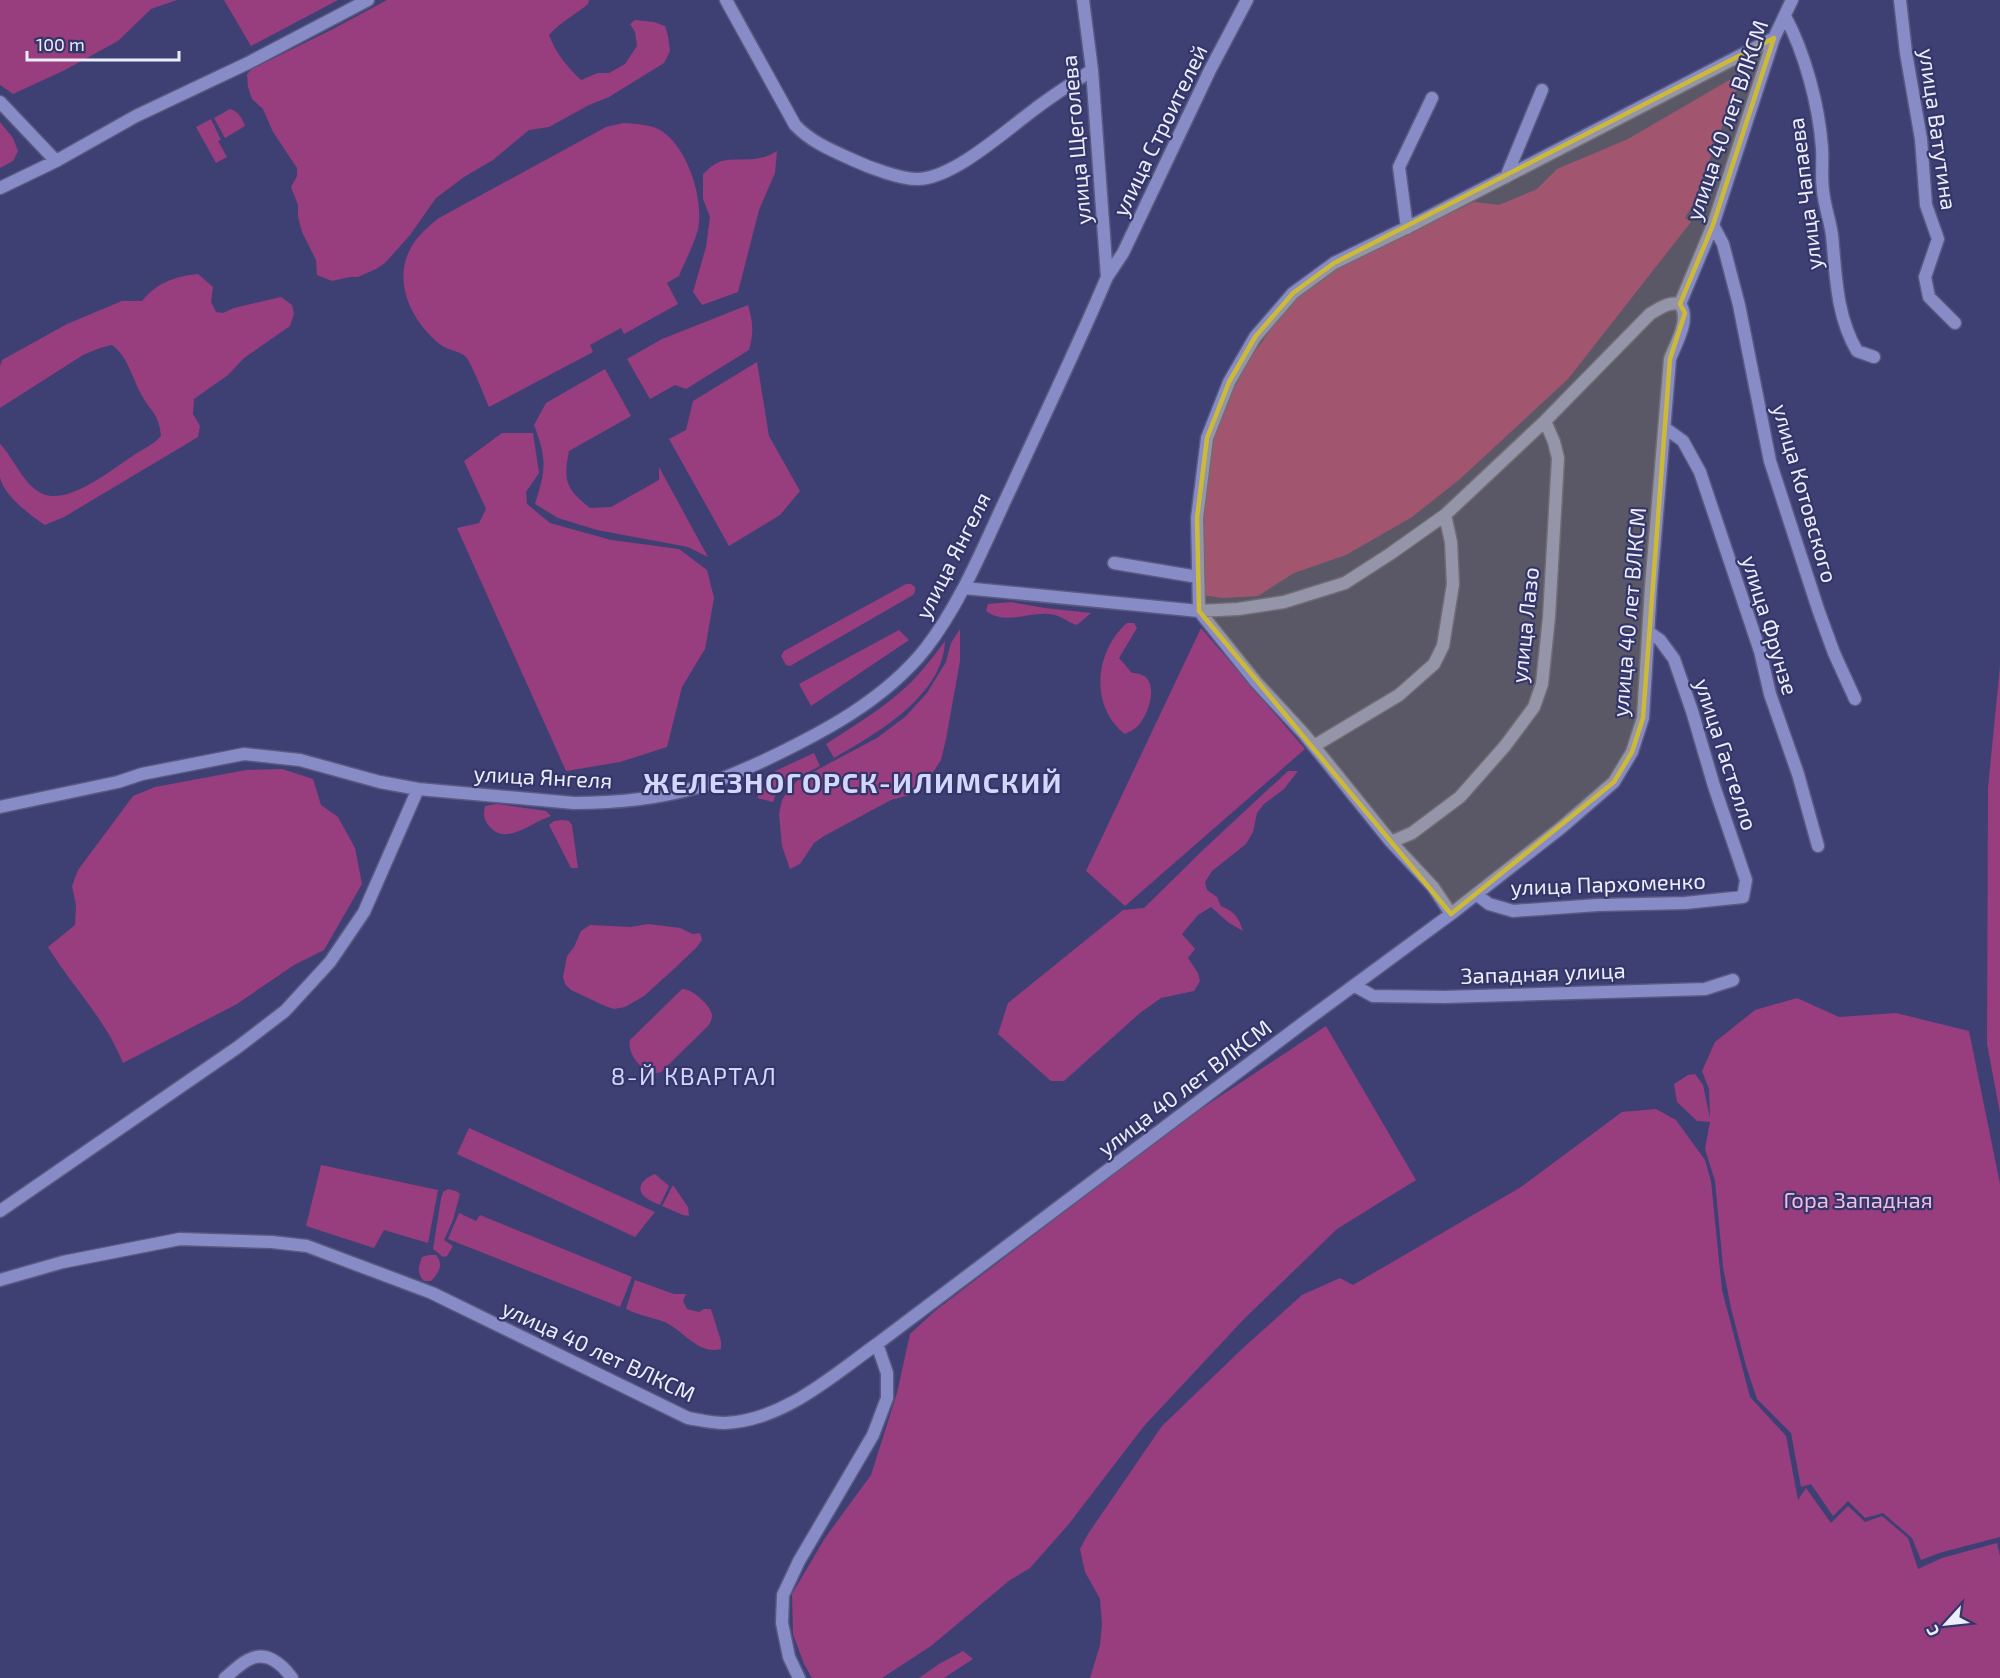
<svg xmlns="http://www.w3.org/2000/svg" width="2000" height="1678" font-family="'Exo 2',sans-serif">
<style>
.green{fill:#983d7d}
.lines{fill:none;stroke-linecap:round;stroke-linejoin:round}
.minor-casing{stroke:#595981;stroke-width:15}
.minor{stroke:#888cc6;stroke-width:12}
.marked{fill:#ccb938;fill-opacity:0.2;stroke:#ccb938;stroke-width:4.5;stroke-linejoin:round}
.labels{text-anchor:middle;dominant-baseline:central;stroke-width:4.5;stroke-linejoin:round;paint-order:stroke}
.street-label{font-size:22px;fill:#eceefb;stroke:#343568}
.park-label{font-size:22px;fill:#f1bfde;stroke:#343568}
.neighbourhood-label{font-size:24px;letter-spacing:1.5px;fill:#d4d7fd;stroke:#343568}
.district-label{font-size:28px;font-weight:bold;letter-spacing:1.5px;fill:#d4d7fd;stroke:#343568}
</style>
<rect width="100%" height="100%" fill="#3e4074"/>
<path class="green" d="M 0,0 L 177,0 L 151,9 L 118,41 L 65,70 L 13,94 L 0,85 Z
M 224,0 L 338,0 L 251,46 Z
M 387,0 L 589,0 L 588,4 C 575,15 560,22 549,35 C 556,53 566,66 581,80 L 598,73 L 609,73 L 625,64 L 637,46 L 635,32 L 630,24 L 635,20 L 654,22 L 665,26 L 668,36 L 670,51 L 664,63 L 609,97 L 589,105 L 549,127 L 529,130 L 493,160 L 464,177 L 436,198 L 410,235 L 385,263 L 376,269 L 358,277 L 350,277 L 332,281 L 317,275 L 316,260 L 302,232 L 298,217 L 298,205 L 291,187 L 297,176 L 297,168 L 273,132 L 263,109 L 252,99 L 248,87 L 247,74 L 252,69 L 333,29 Z
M 1743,72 L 1692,206 L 1685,218 L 1691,222 L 1568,379 L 1460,479 L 1412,517 L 1346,555 L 1294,573 L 1258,596 L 1223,598 L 1201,595 L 1205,500 L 1214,433 L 1244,367 L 1290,303 L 1334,270 L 1474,202 L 1499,205 L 1537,189 L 1557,169 L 1628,139 Z
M 230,109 C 239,112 242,118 245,126 L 225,138 L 214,118 Z
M 211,119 L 221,140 L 218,141 L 227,157 L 216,163 L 196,127 Z
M 0,122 L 13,138 L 18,151 L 13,161 L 0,168 Z
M 623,123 C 636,124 652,124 663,132 C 688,149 704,200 698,229 C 694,245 685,261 679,276 L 667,283 L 678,304 L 624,334 L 621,328 L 590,345 L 593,352 L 489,407 C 485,398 471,362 466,357 C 460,351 448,350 441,345 C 415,325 395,289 407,256 C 413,240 426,228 439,218 L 606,127 Z
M 777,151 L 775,173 L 759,210 L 738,292 L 702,305 L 693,292 L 706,247 L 710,217 L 703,199 L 703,174 C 707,171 711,166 715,164 C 732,154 754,166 777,151 Z
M 198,274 L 213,287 L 211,302 L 216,312 L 223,313 L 234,308 L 281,297 L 292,305 L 294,314 L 290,326 L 244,358 L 228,375 L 194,399 L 193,414 L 200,426 L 198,437 L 64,517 L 45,525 C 31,516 3,495 0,477 C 0,467 0,455 0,444 C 14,458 22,483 41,493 C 66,507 111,470 131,457 C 142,449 152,446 161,436 C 159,413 150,411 141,394 C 132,377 128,357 112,345 L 100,348 L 83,355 L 0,408 L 0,366 L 2,360 L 67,324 L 122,301 L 142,301 C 156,283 176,276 198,274 Z
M 748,305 C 753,322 754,333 749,350 L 686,389 L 675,385 L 650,399 L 627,359 L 662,339 Z
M 757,362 L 769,436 L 800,491 L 780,515 L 729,546 L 669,439 L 686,430 L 693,401 Z
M 605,369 L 631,416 L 569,451 C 563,481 566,489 590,508 L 611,507 L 659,480 L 659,467 L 708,557 L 688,547 L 597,530 L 558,518 L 535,504 C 546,469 547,459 534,425 L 546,403 Z
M 502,433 L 533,433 L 539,473 L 526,492 L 527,504 L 550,523 L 611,540 L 679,549 L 707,570 L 714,598 L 705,649 L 682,687 L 667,747 L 620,762 L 566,771 L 457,528 L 479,523 L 486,509 L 464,461 Z
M 906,584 L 911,584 L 915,587 L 915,592 L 913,595 L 790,666 L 786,665 L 781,656 L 784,651 Z
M 1011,602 L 1045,608 L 1091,613 L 1077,625 C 1069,623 1063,617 1055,615 C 1031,609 1008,627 986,611 L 988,604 Z
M 1127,623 L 1134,623 L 1137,628 L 1119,658 L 1132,673 C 1162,673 1151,711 1138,726 C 1135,729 1129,732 1125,734 C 1089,706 1095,651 1127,623 Z
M 1201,628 L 1305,749 L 1125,906 L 1086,871 Z
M 960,629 L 960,661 L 946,739 L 941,760 L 932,774 L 919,789 L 910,795 L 891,800 L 824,836 L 814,843 L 800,864 L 790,869 L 782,846 L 779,814 L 782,800 L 787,792 L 798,780 L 877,738 L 905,717 L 927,693 L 946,662 L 951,643 Z
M 899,630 L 909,640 L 811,706 L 799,684 Z
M 945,641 C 943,696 876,734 834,758 L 826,744 C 854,726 882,709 906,687 C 921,673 933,657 945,641 Z
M 2000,666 L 2000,1113 L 1987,1044 L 1988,788 Z
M 814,753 L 820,766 L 787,783 L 777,791 L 773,802 L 757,798 L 773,772 Z
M 282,769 L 313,779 L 321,805 L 338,817 L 355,848 L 362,884 L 324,950 L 294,965 L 237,1004 L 123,1063 C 106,1020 72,986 48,947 L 75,925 L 76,905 L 72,886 L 78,870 L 133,796 L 155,787 L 246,770 Z
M 1288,771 L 1298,771 L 1284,789 L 1264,804 L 1257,813 L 1253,832 L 1246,844 L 1212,871 L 1205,882 L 1207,890 L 1217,897 L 1221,906 C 1235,912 1239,918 1243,931 L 1229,923 L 1211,907 L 1198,915 L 1182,934 L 1195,949 L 1188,958 L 1198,973 L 1200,981 L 1194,991 L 1161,998 L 1140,1013 L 1064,1081 L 1051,1081 L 998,1034 L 1008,1003 L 1123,910 L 1144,908 L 1203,850 Z
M 497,804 L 546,811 L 551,816 C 532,822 506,846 490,827 C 484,820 483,816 485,806 Z
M 562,820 L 569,821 L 572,825 L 578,868 L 571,868 L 549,825 L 554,821 Z
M 648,924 L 680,928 L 693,934 L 700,933 L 702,940 L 696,948 L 675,968 L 644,996 L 625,1007 L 614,1009 L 605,1006 L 571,990 L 565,984 L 563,977 L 567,956 L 574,947 L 581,931 L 590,925 L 631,927 Z
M 682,989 C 691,988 711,1005 712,1015 C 712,1019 711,1021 709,1025 L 661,1072 C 646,1078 626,1054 630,1040 Z
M 1797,998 L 1839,1017 L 1896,1013 L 1969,1031 L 2000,1184 L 2000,1537 L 1939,1553 L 1921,1560 L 1912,1538 L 1883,1513 L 1865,1518 L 1848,1501 L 1833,1516 L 1811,1484 L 1801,1487 L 1791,1433 L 1757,1399 L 1746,1366 L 1731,1308 L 1723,1267 L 1715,1181 L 1705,1149 L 1710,1122 L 1697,1121 L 1677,1102 L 1674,1084 L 1688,1075 L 1695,1074 L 1703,1085 L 1710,1118 L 1709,1089 L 1702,1071 L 1715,1042 L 1755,1010 Z
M 1326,1026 L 1416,1180 L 1337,1229 L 1244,1319 L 1144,1426 L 1068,1525 L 1030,1568 L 1010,1580 L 931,1646 L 882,1678 L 812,1678 L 804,1664 L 793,1634 L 792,1594 L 825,1538 L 871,1475 L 897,1393 L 910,1334 L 935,1311 L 1183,1121 Z
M 1656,1109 L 1676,1120 L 1705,1160 L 1711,1181 L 1722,1290 L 1750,1397 L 1786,1436 L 1798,1500 L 1806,1488 L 1831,1523 L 1848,1506 L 1865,1522 L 1882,1516 L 1908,1538 L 1918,1569 L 1942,1558 L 1997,1543 L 2000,1556 L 2000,1678 L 1090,1678 L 1100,1645 L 1102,1624 L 1100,1599 L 1085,1572 L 1080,1549 L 1088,1534 L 1162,1426 L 1243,1348 L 1302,1295 L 1340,1278 L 1353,1285 L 1521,1187 L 1622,1112 Z
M 469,1128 L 655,1212 L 635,1237 L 457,1154 Z
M 321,1165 L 438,1190 L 428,1243 L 384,1230 L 374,1248 L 306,1226 Z
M 655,1174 L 669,1186 L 660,1205 C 654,1202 647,1200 643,1195 C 635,1185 647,1177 655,1174 Z
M 673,1185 L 688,1207 L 689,1216 L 683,1215 L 662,1206 Z
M 448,1189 L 456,1191 L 460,1194 L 453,1220 L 444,1240 L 453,1246 L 447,1256 L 443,1257 L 433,1249 L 441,1199 L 443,1192 Z
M 459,1213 L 476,1221 L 480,1215 L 632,1277 L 620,1307 L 448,1239 Z
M 429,1255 L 436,1255 C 444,1264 439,1273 431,1281 L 424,1281 C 416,1273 419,1266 422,1257 Z
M 635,1280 L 674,1294 L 686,1294 L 683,1301 L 687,1309 L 699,1312 L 704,1309 L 711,1309 L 721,1341 L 721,1349 C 698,1356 682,1328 662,1321 C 650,1317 638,1315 626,1309 Z
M 963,1651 L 973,1659 L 944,1678 L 919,1678 L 939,1664 Z"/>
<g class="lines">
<defs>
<path id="minor" d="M 726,0 L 795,125 C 811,142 831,150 853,160 C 868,167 902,180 919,179 C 955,177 1005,131 1035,109 C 1053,95 1073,83 1092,70
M 1083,0 L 1092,70 L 1107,277
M 1900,0 L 1906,53 L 1921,139 L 1926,205 L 1938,239 L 1925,277 L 1929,297 L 1955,323
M 1785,16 C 1805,53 1819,106 1822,148 C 1823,162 1821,176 1823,190 C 1824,205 1830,220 1832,235 C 1836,275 1836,315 1857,351 L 1874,357
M 0,102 L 56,161
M 1506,177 L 1542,90
M 0,188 L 56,161 L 136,116 L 248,63 L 368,0
M 1713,225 L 1723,244 L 1739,305 L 1770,461 L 1818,609 L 1834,653 L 1855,699
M 1407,228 L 1399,167 L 1432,98
M 1665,428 L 1683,441 L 1700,472 L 1760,651 L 1770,694 L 1798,774 L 1818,846
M 1114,563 L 1198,577
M 964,588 L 1199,611 L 1238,609 L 1284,602 L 1345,583 L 1390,554 L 1445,515 L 1545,421 L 1650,314 C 1660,308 1668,302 1680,304
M 1314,746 L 1399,695 L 1434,664 L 1443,646 L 1453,584 L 1451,542 L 1445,515
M 0,807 L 118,782 L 142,774 L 244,754 L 300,760 L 380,782 L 418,789 L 574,803 C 614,803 656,799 695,788 C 719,781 741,771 763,761 C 822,733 885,700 926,648 C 963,600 985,542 1011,488 C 1043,418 1077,348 1107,277 L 1123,253 L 1210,70 L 1247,0
M 1391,842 L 1412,833 L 1460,797 L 1505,746 L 1534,707 L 1542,684 L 1549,617 L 1558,458 L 1554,442 L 1545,421
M 1477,895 L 1489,904 L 1513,911 L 1598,905 L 1685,903 L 1743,897 L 1746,880 L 1714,786 L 1692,711 L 1674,659 L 1660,640 L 1649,632
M 1451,914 L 1433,887 L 1391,842 L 1304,734 L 1256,682 L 1199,611 L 1197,518 L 1207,438 L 1229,382 L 1255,337 L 1293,293 L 1334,263 L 1418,222 L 1774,38
M 1355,986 L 1373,996 L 1444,997 L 1705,989 L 1733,980
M 0,1211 L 238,1047 L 285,1011 L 330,962 L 364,912 L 418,789
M 0,1280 L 63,1262 L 180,1239 L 272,1242 L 307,1246 L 432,1293 L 688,1418 C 700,1420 712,1423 724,1423 C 783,1421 832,1376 877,1344 L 1307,1020 L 1451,914 L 1562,827 L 1614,782 L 1632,752 L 1643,718 L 1651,587 L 1670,359 C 1676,343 1691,319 1680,304 L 1713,225 L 1774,38 L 1792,0
M 225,1678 C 232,1672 240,1664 248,1660 C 266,1650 282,1664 292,1678
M 799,1678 L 789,1657 L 782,1623 L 783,1595 L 799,1561 L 873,1435 L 887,1398 L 887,1373 L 877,1344"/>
</defs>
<use href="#minor" class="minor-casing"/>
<use href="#minor" class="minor"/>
</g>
<path class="marked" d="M 1774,38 L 1713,225 L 1680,304 L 1685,313 L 1670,359 L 1643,718 L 1632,752 L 1614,782 L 1451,914 L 1199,611 L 1197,518 L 1207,438 L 1229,382 L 1255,337 L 1293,293 L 1334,263 Z"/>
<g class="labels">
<g class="street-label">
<text transform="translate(1726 120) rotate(-71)">улица 40 лет ВЛКСМ</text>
<text transform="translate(1939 129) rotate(82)">улица Ватутина</text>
<text transform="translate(1159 130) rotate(-64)">улица Строителей</text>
<text transform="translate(1075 140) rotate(-95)">улица Щеголева</text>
<text transform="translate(1804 194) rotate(-97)">улица Чапаева</text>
<text transform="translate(1806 493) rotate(74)">улица Котовского</text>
<text transform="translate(952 555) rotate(-63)">улица Янгеля</text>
<text transform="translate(1628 612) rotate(-85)">улица 40 лет ВЛКСМ</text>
<text transform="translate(1524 625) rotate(-84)">улица Лазо</text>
<text transform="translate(1771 625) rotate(73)">улица Фрунзе</text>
<text transform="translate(1727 754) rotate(72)">улица Гастелло</text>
<text transform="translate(543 776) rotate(3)">улица Янгеля</text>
<text transform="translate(1608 883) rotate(-2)">улица Пархоменко</text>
<text transform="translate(1543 972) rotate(-2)">Западная улица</text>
<text transform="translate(1184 1087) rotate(-37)">улица 40 лет ВЛКСМ</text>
<text transform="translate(599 1350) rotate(25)">улица 40 лет ВЛКСМ</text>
</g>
<g class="park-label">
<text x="1858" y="1199">Гора Западная</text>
</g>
<g class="neighbourhood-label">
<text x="694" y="1075">8-Й КВАРТАЛ</text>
</g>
<g class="district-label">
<text x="853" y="782">ЖЕЛЕЗНОГОРСК-ИЛИМСКИЙ</text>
</g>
</g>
<g transform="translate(1946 1624) rotate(243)" stroke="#343568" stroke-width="4.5" paint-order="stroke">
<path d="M0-4.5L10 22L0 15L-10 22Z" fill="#eceefb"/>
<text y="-9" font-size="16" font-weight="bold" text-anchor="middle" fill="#eceefb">С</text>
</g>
<path d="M27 51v9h152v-9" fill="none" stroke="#eceefb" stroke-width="3"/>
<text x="36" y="51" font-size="18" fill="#eceefb" stroke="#343568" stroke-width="4.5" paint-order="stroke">100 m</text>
</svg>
